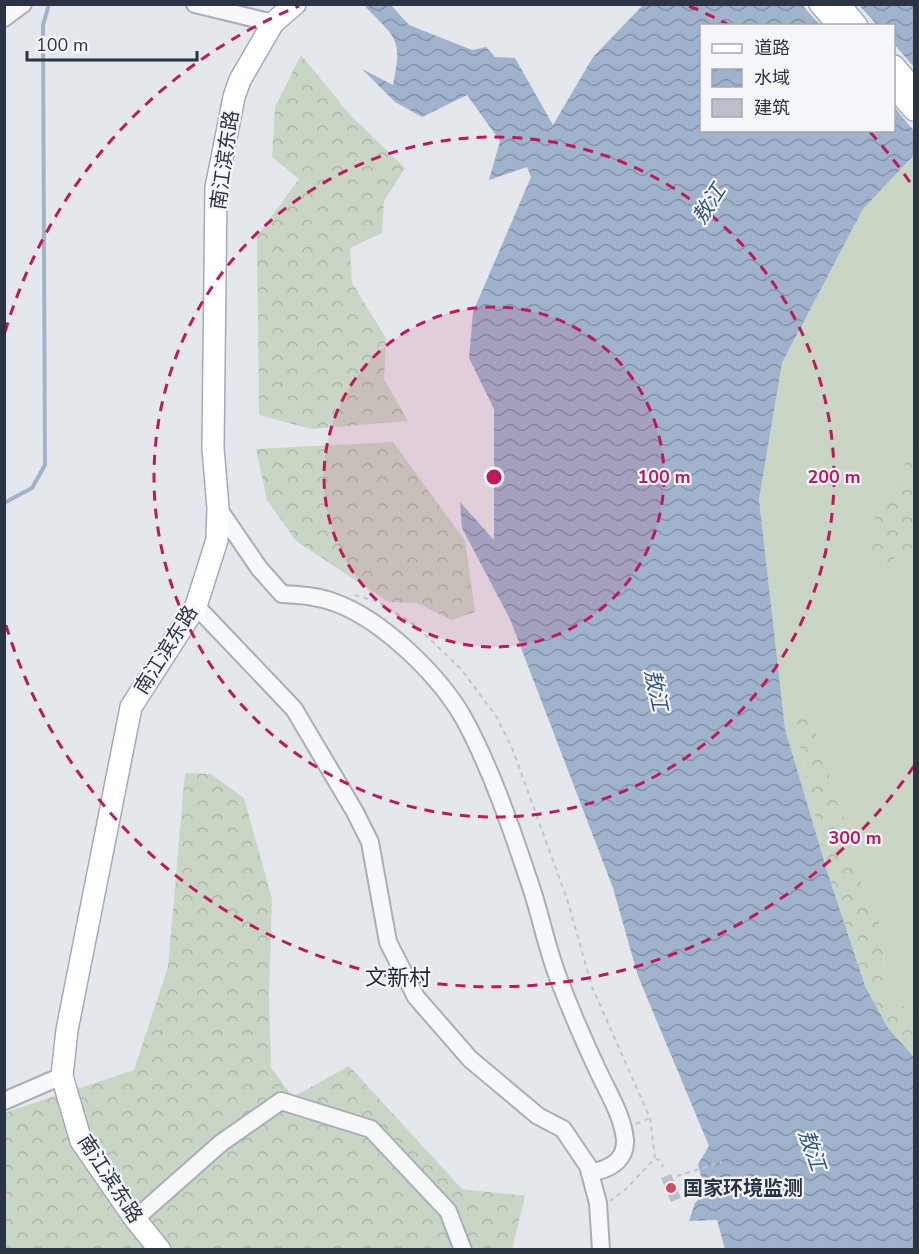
<svg xmlns="http://www.w3.org/2000/svg" width="919" height="1254" font-family="'Nunito Sans','Noto Sans SC',sans-serif">
<style>
.grass{fill:#c9d6c5}
.forest{fill:url(#forest-crowns)}
.water{fill:url(#water-waves);fill-rule:evenodd}
.pier{fill:#e4e7ec}
.lines{fill:none;stroke-linecap:round;stroke-linejoin:round}
.stream{stroke:#9fb4cc;stroke-width:4}
.building{fill:#bbc0ca}
.minor-casing{stroke:#a9aeb7;stroke-width:20}
.major-casing{stroke:#a3abb8;stroke-width:24}
.path{stroke:#c2c5cb;stroke-width:2;stroke-dasharray:4.5 4.5;stroke-linecap:butt}
.minor{stroke:#f7f8fa;stroke-width:16}
.major{stroke:#fff;stroke-width:21}
.ring{fill:none;stroke:#c2185b;stroke-width:3;stroke-dasharray:10 8}
.poi-dot{fill:#d1495b;stroke:#f4f6f9;stroke-width:2}
.labels{text-anchor:middle;dominant-baseline:central;stroke-width:4.5;stroke-linejoin:round;paint-order:stroke}
.street-label{font-size:20px;fill:#2b3445;stroke:#f4f6f9}
.poi-label{font-size:20px;font-weight:bold;fill:#2b3445;stroke:#f4f6f9;text-anchor:start}
.water-label{font-size:21px;font-style:italic;fill:#34527a;stroke:#f4f6f9}
.quarter-label{font-size:22px;fill:#1d2536;stroke:#f4f6f9}
.centre{fill:#c2185b;stroke:#f4f6f9;stroke-width:3}
.ring-label{font-size:18px;text-anchor:middle;font-weight:bold;fill:#c2185b;stroke:#f4f6f9;stroke-width:4.5;stroke-linejoin:round;paint-order:stroke}
</style>
<defs>
<pattern id="forest-crowns" width="20" height="18" patternUnits="userSpaceOnUse" patternTransform="scale(1.5)"><rect width="20" height="18" fill="#c9d6c5"/><path d="M2 6a3 3 0 1 1 6 0M12 15a3 3 0 1 1 6 0" fill="none" stroke="#adb8ab"/></pattern>
<pattern id="water-waves" width="16" height="10" patternUnits="userSpaceOnUse" patternTransform="scale(1.5)"><rect width="16" height="10" fill="#9fb4cc"/><path d="M0 5q4-4 8 0t8 0" fill="none" stroke="#8293a7"/></pattern>
</defs>
<rect width="100%" height="100%" fill="#e4e7ec"/>
<path class="grass" d="M 914,155 L 914,443 L 898,479 L 873,569 L 914,548 L 914,1013 L 888,996 L 878,912 L 843,850 L 844,818 L 796,728 L 828,874 L 785,729 L 759,499 L 782,363 L 863,209 Z"/>
<path class="forest" d="M 301,55 L 351,116 L 405,168 L 384,201 L 382,233 L 350,248 L 352,283 L 386,338 L 384,379 L 408,421 L 311,429 L 259,415 L 257,236 L 299,179 L 272,157 L 275,107 Z
M 393,442 L 465,541 L 475,612 L 452,620 L 417,603 L 389,602 L 296,541 L 267,500 L 256,449 Z
M 914,443 L 914,548 L 873,570 L 869,529 L 898,479 Z
M 803,696 L 844,818 L 843,850 L 878,912 L 888,996 L 914,1013 L 914,1057 L 888,1028 L 865,986 L 828,874 L 796,728 Z
M 185,773 L 211,774 L 244,798 L 272,899 L 269,998 L 271,1068 L 293,1097 L 349,1066 L 462,1189 L 525,1196 L 512,1249 L 5,1249 L 4,1113 L 134,1070 L 168,967 Z"/>
<path class="water" d="M 364,5 L 391,5 L 409,25 L 472,50 L 486,47 L 495,57 L 515,58 L 553,125 L 593,57 L 643,5 L 914,5 L 914,155 L 863,209 L 782,363 L 759,499 L 785,729 L 828,874 L 865,986 L 888,1028 L 914,1057 L 914,1249 L 725,1249 L 717,1220 L 689,1221 L 695,1203 L 705,1193 L 698,1164 L 709,1146 L 638,976 L 613,888 L 510,619 L 462,528 L 460,502 L 494,540 L 494,409 L 469,358 L 473,312 L 531,177 L 527,167 L 489,180 L 500,141 L 467,95 L 422,117 L 395,102 L 362,69 L 393,85 C 403,37 396,39 364,5 ZM 702,26 L 894,26 L 894,130 L 702,130 Z"/>
<path class="pier" d="M 802,5 L 859,5 L 877,25 L 821,26 Z
M 894,44 L 914,67 L 914,131 L 894,107 Z"/>
<g class="lines">
<path class="stream" d="M 4,503 L 32,488 L 45,465 L 43,25 L 49,4"/>
</g>
<path class="building" d="M 671,1174 L 681,1198 L 671,1202 L 661,1178 Z"/>
<g class="lines">
<defs>
<path id="minor" d="M 195,4 L 273,23
M 4,18 L 23,4
M 218,508 L 259,568 L 282,594 C 301,595 318,596 336,603 C 382,620 438,674 463,717 C 490,766 511,827 529,881 C 540,912 546,946 558,977 C 570,1009 584,1041 599,1073 C 609,1094 623,1117 625,1140 C 626,1158 613,1167 598,1171
M 196,606 L 294,709 L 355,812 L 370,842 L 388,942 L 416,997 L 470,1059 L 538,1116 L 563,1129 L 588,1166 L 598,1203 L 601,1250
M 4,1101 L 62,1076
M 135,1219 L 221,1143 L 281,1101 L 371,1129 L 448,1211 L 463,1250"/>
<path id="major" d="M 820,4 L 839,26
M 839,4 L 857,26
M 894,66 L 914,90
M 894,87 L 914,110
M 160,1250 L 135,1219 L 81,1141 L 62,1076 L 67,1030 L 131,707 L 196,606 L 217,540 L 218,508 L 213,448 L 216,188 L 234,97 L 240,80 L 273,23 L 295,4"/>
</defs>
<use href="#minor" class="minor-casing"/>
<use href="#major" class="major-casing"/>
<path class="path" d="M 355,595 L 378,602 L 415,625 L 461,669 L 496,716 L 512,748 L 567,899 L 592,987 L 650,1118 L 655,1158 L 627,1188 L 610,1201
M 636,1124 L 650,1118
M 656,1159 L 660,1160 L 663,1167
M 677,1176 L 722,1162"/>
<use href="#minor" class="minor"/>
<use href="#major" class="major"/>
</g>
<circle cx="494" cy="477" r="170" fill="#c2185b" fill-opacity=".12"/>
<g class="ring">
<circle cx="494" cy="477" r="170"/>
<circle cx="494" cy="477" r="340"/>
<path d="M914 766A510 510 0 0 1 5 622M5 332A510 510 0 0 1 299 6M689 6A510 510 0 0 1 729 25M870 132A510 510 0 0 1 914 188"/>
</g>
<circle class="poi-dot" cx="671" cy="1188" r="6"/>
<g class="labels">
<g class="street-label">
<text transform="translate(225 160) rotate(-82)">南江滨东路</text>
<text transform="translate(166 650) rotate(-58)">南江滨东路</text>
<text transform="translate(110 1179) rotate(57)">南江滨东路</text>
</g>
<g class="poi-label">
<text x="683" y="1188">国家环境监测</text>
</g>
<g class="water-label">
<text transform="translate(709 204) rotate(-57)">敖江</text>
<text transform="translate(656 690) rotate(78)">敖江</text>
<text transform="translate(812 1150) rotate(71)">敖江</text>
</g>
<g class="quarter-label">
<text x="398" y="978">文新村</text>
</g>
</g>
<circle cx="494" cy="477" r="9" class="centre"/>
<g class="ring-label">
<text x="664" y="483">100 m</text>
<text x="834" y="483">200 m</text>
<text x="855" y="844">300 m</text>
</g>
<rect width="919" height="1254" fill="none" stroke="#2b3445" stroke-width="12"/>
<rect x="700" y="24" width="195" height="108" fill="#f4f6f9" stroke="#a4a8b1" stroke-width="1.5"/>
<rect x="712" y="44" width="30" height="9" fill="#ffffff" stroke="#a4a8b1" stroke-width="1.5"/>
<text x="754" y="54" font-size="18" fill="#2b3445">道路</text>
<rect x="712" y="69" width="30" height="18" fill="url(#water-waves)" stroke="#a4a8b1" stroke-width="1.5"/>
<text x="754" y="84" font-size="18" fill="#2b3445">水域</text>
<rect x="712" y="99" width="30" height="18" fill="#bbc0ca" stroke="#a4a8b1" stroke-width="1.5"/>
<text x="754" y="114" font-size="18" fill="#2b3445">建筑</text>
<path d="M27 51v9h170v-9" fill="none" stroke="#2b3445" stroke-width="3"/>
<text x="36" y="51" font-size="18" fill="#2b3445" stroke="#f4f6f9" stroke-width="4.5" paint-order="stroke">100 m</text>
</svg>
